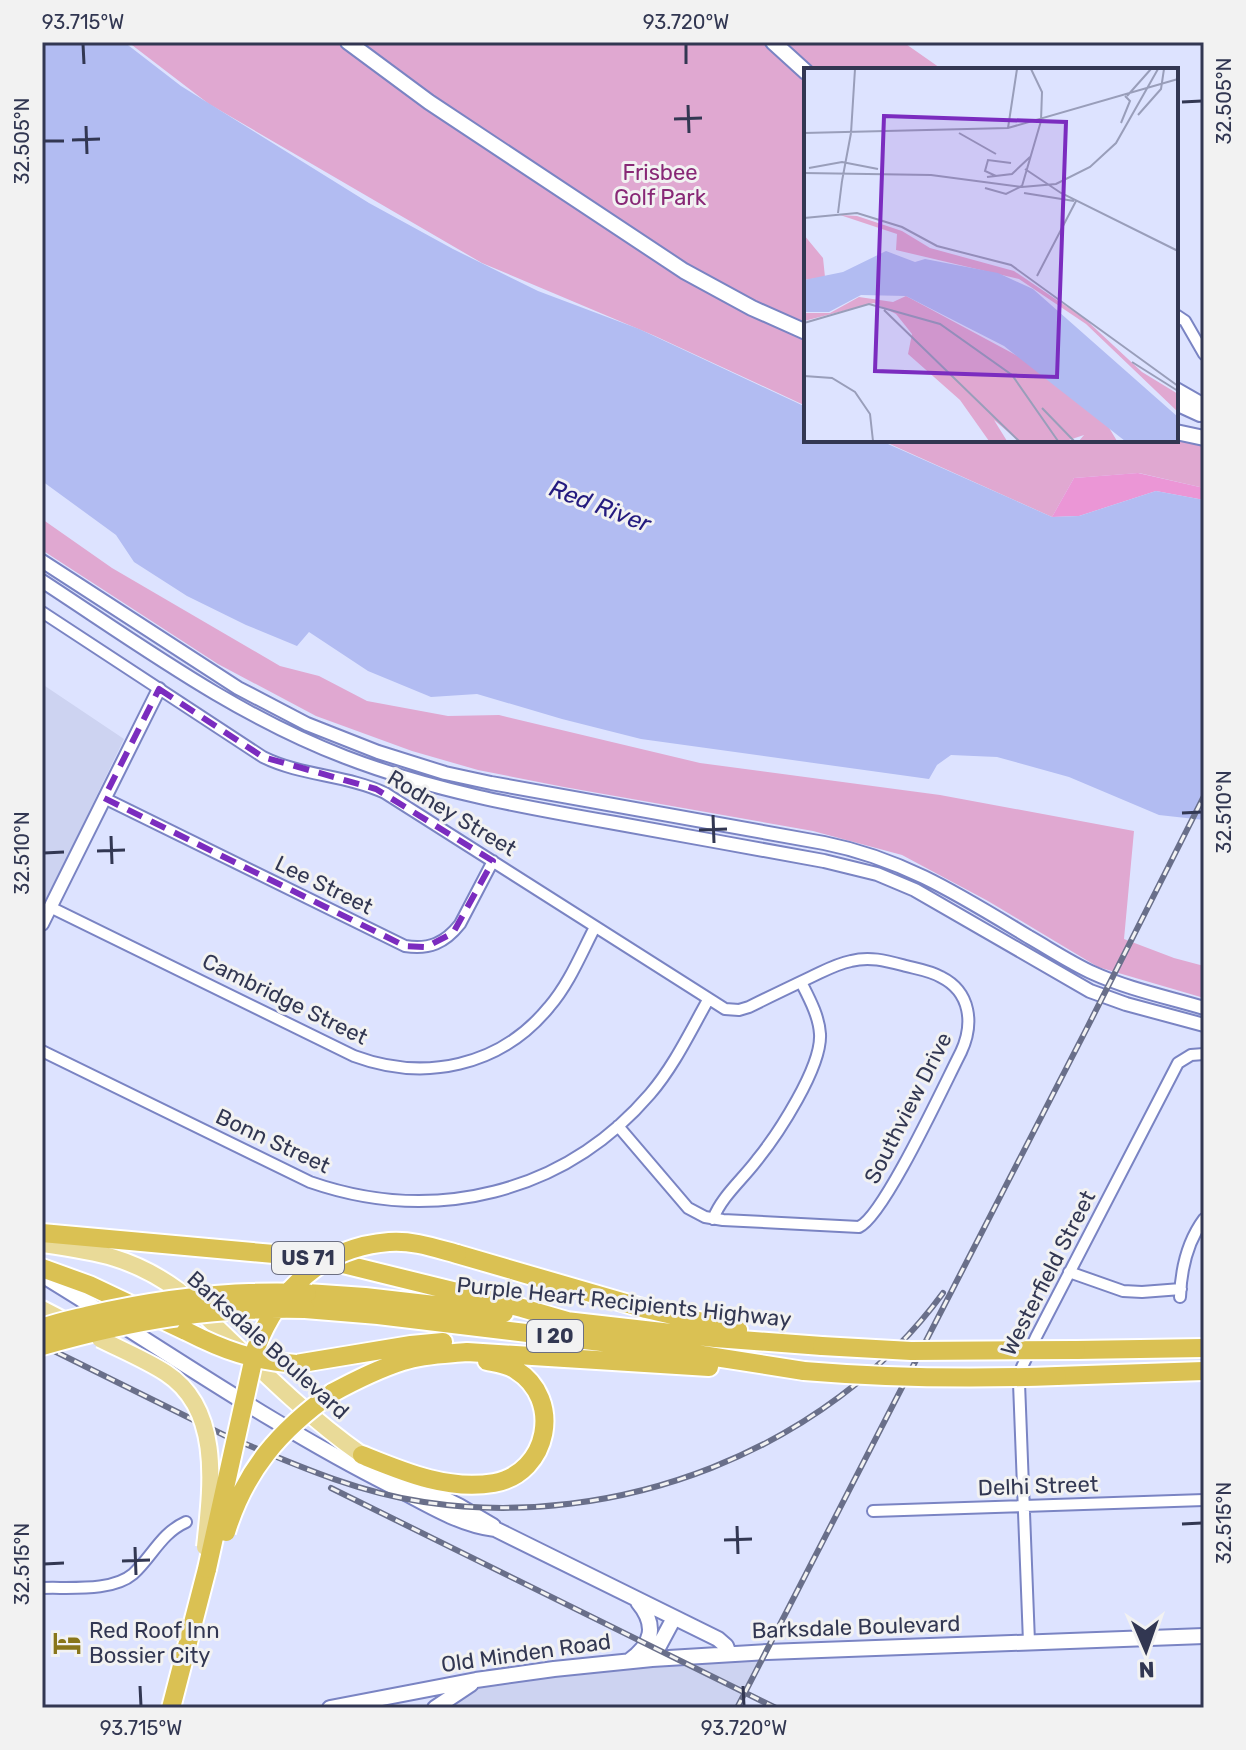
<svg xmlns="http://www.w3.org/2000/svg" width="1246" height="1750" font-family="Rubik,sans-serif">
<style>
.built{fill:#cdd3f1}
.green{fill:#e0a8d1}
.forest{fill:#eb96d6}
.water{fill:#b2bcf2}
.lines{fill:none;stroke-linecap:round;stroke-linejoin:round}
.minor-casing{stroke:#7a84c3;stroke-width:14}
.tertiary-casing{stroke:#7a84c3;stroke-width:16}
.secondary-casing{stroke:#7a84c3;stroke-width:18}
.primary-casing{stroke:#fff;stroke-width:20}
.motorway-casing{stroke:#fff;stroke-width:22}
.minor{stroke:#fff;stroke-width:10}
.tertiary{stroke:#fff;stroke-width:12}
.secondary{stroke:#fff;stroke-width:14}
.primary{stroke:#e9da98;stroke-width:16}
.motorway{stroke:#dac153;stroke-width:18}
.rail-casing{stroke:#696f8a;stroke-width:6}
.rail{stroke:#f2f2f2;stroke-width:3;stroke-dasharray:9;stroke-linecap:butt}
.primary-bridge-casing{stroke:#fff;stroke-width:20;stroke-linecap:butt}
.motorway-bridge-casing{stroke:#fff;stroke-width:22;stroke-linecap:butt}
.primary-bridge{stroke:#e9da98;stroke-width:16}
.motorway-bridge{stroke:#dac153;stroke-width:18}
.marked{fill:none;stroke:#7b2cbf;stroke-width:6;stroke-dasharray:16 10;stroke-linejoin:round}
.ticks{fill:none;stroke:#323752;stroke-width:3}
.labels{text-anchor:middle;dominant-baseline:central;stroke-width:6;stroke-linejoin:round;paint-order:stroke}
.shield{fill:#f2f2f2;stroke:#6c6f82;stroke-width:2}
.shield-label{font-size:20px;font-weight:bold;fill:#323752}
.park-label{font-size:22px;fill:#882876;stroke:#f2f2f2}
.street-label{font-size:22px;fill:#323752;stroke:#f2f2f2}
.poi-label{font-size:22px;fill:#323752;stroke:#f2f2f2;text-anchor:start}
.water-label{font-size:24px;font-style:italic;fill:#241b7f;stroke:#f2f2f2}
.inset-road{fill:none;stroke:#999eba;stroke-width:2}
.view{fill:#7b2cbf;fill-opacity:0.15;stroke:#7b2cbf;stroke-width:4}
.inset-edge{fill:none;stroke:#323752;stroke-width:4}
.neatline{fill:none;stroke:#323752;stroke-width:3}
.ticks-label{font-size:20px;text-anchor:middle;fill:#323752}
</style>
<rect width="100%" height="100%" fill="#dde3ff"/>
<path class="built" d="M 42,684 L 124,739 L 42,909 Z
M 767,1652 L 737,1708 L 435,1708 L 476,1680 Z"/>
<path class="green" d="M 128,42 L 768,42 L 806,78 L 806,406 L 655,336 L 482,263 L 209,104 Z
M 782,42 L 903,42 L 943,70 L 812,70 Z
M 881,440 L 1176,440 L 1204,446 L 1204,488 L 1139,473 L 1074,478 L 1052,517 Z
M 42,519 L 112,568 L 280,666 L 319,676 L 367,701 L 448,716 L 499,715 L 700,763 L 940,795 L 1134,831 L 1124,939 L 1174,958 L 1204,966 L 1204,998 L 1098,967 L 988,901 L 902,855 L 813,831 L 564,787 L 478,770 L 412,751 L 316,716 L 218,664 L 42,550 Z"/>
<path class="forest" d="M 1138,473 L 1204,488 L 1204,500 L 1156,491 L 1079,516 L 1052,517 L 1074,478 Z"/>
<path class="water" d="M 42,42 L 124,42 L 181,86 L 369,203 L 453,249 L 538,291 L 639,329 L 806,407 L 806,440 L 879,440 L 1052,517 L 1079,516 L 1156,491 L 1204,500 L 1204,820 L 1159,815 L 1069,777 L 997,757 L 951,755 L 937,765 L 929,779 L 641,739 L 562,719 L 477,694 L 431,697 L 368,671 L 309,632 L 297,646 L 246,625 L 187,596 L 134,562 L 116,535 L 42,481 Z"/>
<g class="lines">
<defs>
<path id="minor" d="M 1176,315 L 1185,321 L 1204,354
M 42,612 L 263,757 C 301,776 347,775 385,793 L 725,1009 L 739,1010 L 749,1007 C 769,997 790,987 811,977 C 824,971 836,964 851,961 C 870,956 887,961 906,966 C 918,969 931,971 941,977 C 971,992 974,1024 961,1052 C 945,1083 884,1216 859,1227 L 723,1220 L 705,1217 L 688,1208 L 618,1126
M 104,798 L 405,946 C 429,950 445,943 460,924 L 493,861
M 50,907 L 354,1056 C 424,1082 500,1067 549,1007 C 569,984 581,954 595,927
M 42,1051 L 310,1182 C 434,1225 564,1194 650,1094 C 674,1066 690,1032 708,1000
M 713,1219 C 722,1196 742,1180 757,1160 C 778,1134 822,1067 820,1034 C 819,1016 809,998 801,982
M 1069,1272 L 1123,1291 L 1142,1292 L 1181,1289
M 1180,1297 C 1181,1268 1187,1242 1204,1219
M 873,1511 L 1204,1500
M 42,1588 C 69,1587 112,1592 133,1574 C 152,1557 161,1533 186,1522
M 1029,1642 L 1019,1383 L 1022,1367 L 1036,1337 L 1178,1063 L 1191,1055 L 1204,1054"/>
<path id="tertiary" d="M 42,561 L 238,688 L 307,724 L 378,752 L 445,773 L 491,783 L 824,843 C 904,859 961,896 1029,937 C 1050,949 1071,963 1093,973 C 1128,989 1167,997 1204,1008
M 42,581 C 140,645 235,715 345,757 C 433,791 523,807 615,823 C 685,836 754,848 824,861 L 877,874 L 915,890 L 1090,991 L 1126,1004 L 1204,1025
M 42,924 L 159,689"/>
<path id="secondary" d="M 348,42 L 429,102 L 684,271 L 752,308 L 806,332
M 773,42 L 806,72
M 1176,390 L 1204,406
M 1176,403 L 1200,414
M 1176,432 L 1204,438
M 42,1275 C 159,1346 272,1426 394,1487 C 426,1503 459,1525 495,1529 L 718,1639 L 726,1646 L 729,1654
M 398,1476 L 459,1506 L 493,1526
M 652,1659 L 674,1618
M 629,1661 C 653,1644 657,1625 638,1602
M 330,1708 L 476,1680 L 554,1669 L 652,1659 L 767,1652 L 1204,1636
M 435,1708 L 471,1684"/>
<path id="primary" d="M 42,1244 C 97,1252 133,1257 179,1291 C 239,1347 295,1408 362,1455
M 42,1309 L 73,1325"/>
<path id="motorway" d="M 42,1233 L 274,1254 L 335,1262 L 522,1308 L 567,1321
M 457,1254 L 646,1309 L 738,1330
M 42,1268 L 89,1285 L 186,1331
M 307,1293 L 365,1297 L 504,1313
M 305,1309 L 378,1315 L 683,1352 L 804,1371
M 557,1320 L 715,1338 L 822,1346
M 1076,1350 L 1204,1348
M 296,1364 L 411,1345 L 443,1342
M 1057,1376 L 1204,1371
M 332,1393 C 354,1381 378,1369 403,1361 C 423,1354 446,1354 467,1352 L 709,1367
M 362,1455 C 404,1472 448,1491 494,1483 C 549,1473 563,1399 516,1370 C 507,1364 497,1363 487,1361
M 171,1708 L 207,1569"/>
</defs>
<use href="#minor" class="minor-casing"/>
<use href="#tertiary" class="tertiary-casing"/>
<use href="#secondary" class="secondary-casing"/>
<use href="#primary" class="primary-casing"/>
<use href="#motorway" class="motorway-casing"/>
<use href="#minor" class="minor"/>
<use href="#tertiary" class="tertiary"/>
<use href="#secondary" class="secondary"/>
<use href="#primary" class="primary"/>
<use href="#motorway" class="motorway"/>
<defs>
<path id="rail" d="M 42,1345 L 234,1440
M 224,1435 C 289,1462 354,1492 424,1502 C 616,1531 827,1451 943,1293
M 331,1488 L 776,1708
M 737,1708 L 1087,1028 L 1204,796"/>
</defs>
<use href="#rail" class="rail-casing"/>
<use href="#rail" class="rail"/>
<defs>
<path id="primary-bridge" d="M 100,1339 C 122,1350 146,1360 166,1373 C 223,1410 211,1490 205,1547"/>
<path id="motorway-bridge" d="M 42,1328 C 58,1322 74,1319 90,1315 C 162,1298 234,1290 307,1293
M 186,1331 C 225,1351 252,1360 296,1364
M 42,1346 C 133,1320 210,1307 305,1309
M 822,1346 L 911,1351 L 1076,1350
M 804,1371 C 888,1378 973,1379 1057,1376
M 226,1532 C 245,1470 280,1430 332,1393
M 207,1569 L 256,1348 C 278,1289 324,1247 389,1242 C 412,1240 435,1248 457,1254"/>
</defs>
<use href="#primary-bridge" class="primary-bridge-casing"/>
<use href="#motorway-bridge" class="motorway-bridge-casing"/>
<use href="#primary-bridge" class="primary-bridge"/>
<use href="#motorway-bridge" class="motorway-bridge"/>
</g>
<path class="marked" d="M 159,689 L 263,757 L 376,789 L 493,861 L 453,933 L 426,947 L 405,946 L 104,798 Z"/>
<path class="ticks" d="M 83,44 L 84,64M 686,44 L 686,64M 1182,102 L 1202,101M 688,105 L 689,133M 674,119 L 702,118M 86,126 L 87,154M 72,140 L 100,139M 44,141 L 64,141M 1182,813 L 1202,812M 713,815 L 714,843M 699,830 L 727,829M 111,836 L 112,864M 97,851 L 125,850M 44,853 L 64,852M 1182,1524 L 1202,1523M 737,1526 L 738,1554M 724,1540 L 752,1539M 135,1547 L 136,1575M 122,1561 L 150,1560M 44,1564 L 64,1563M 140,1686 L 141,1706M 743,1686 L 744,1706"/>
<defs>
<symbol id="hotel-bare" viewBox="-9 -9 18 18"><path d="M-6-4.5h1.5V1H6V5H4.5V3h-9V5H-6ZM-4 0a1.8 1.8 0 1 1 3.6 0ZM.5 0V-2.5h3Q6-2.5 6 0Z" fill="#89761a" stroke="#f2f2f2" stroke-width="2.5" paint-order="stroke"/></symbol>
</defs>
<g fill-rule="evenodd">
<use href="#hotel-bare" x="47" y="1623" width="40" height="40"/>
</g>
<g class="labels">
<g class="shield">
<rect x="272" y="1242" width="72" height="32" rx="6"/>
<rect x="527" y="1320" width="56" height="32" rx="6"/>
</g>
<g class="shield-label">
<text x="308" y="1258">US 71</text>
<text x="555" y="1336">I 20</text>
</g>
<g class="park-label">
<text x="660" y="172">Frisbee<tspan x="660" dy="25">Golf Park</tspan></text>
</g>
<g class="street-label">
<text transform="translate(452 813) rotate(31)">Rodney Street</text>
<text transform="translate(324 885) rotate(26)">Lee Street</text>
<text transform="translate(285 999) rotate(26)">Cambridge Street</text>
<text transform="translate(908 1108) rotate(-63)">Southview Drive</text>
<text transform="translate(273 1141) rotate(25)">Bonn Street</text>
<text transform="translate(1048 1273) rotate(-63)">Westerfield Street</text>
<text transform="translate(624 1302) rotate(6)">Purple Heart Recipients Highway</text>
<text transform="translate(268 1345) rotate(42)">Barksdale Boulevard</text>
<text transform="translate(1038 1486) rotate(-2)">Delhi Street</text>
<text transform="translate(856 1627) rotate(-2)">Barksdale Boulevard</text>
<text transform="translate(526 1653) rotate(-8)">Old Minden Road</text>
</g>
<g class="poi-label">
<text x="89" y="1630">Red Roof Inn<tspan x="89" dy="25">Bossier City</tspan></text>
</g>
<g class="water-label">
<text transform="translate(600 506) rotate(21)">Red River</text>
</g>
</g>
<g transform="translate(804 68)">
<rect width="374" height="374" fill="#dde3ff"/>
<path d="M 36,147 L 53,148 L 98,163 L 126,180 L 210,203 L 281,251 L 338,304 L 374,326 L 374,344 L 282,256 L 215,211 L 92,182 L 93,166 ZM 0,167 L 19,190 L 21,209 L 0,212 ZM 102,228 L 223,293 L 304,358 L 313,373 L 275,373 L 280,367 L 262,373 L 215,373 L 190,352 L 203,373 L 185,373 L 156,332 L 104,286 L 108,266 L 92,246 L 70,235 L 0,253 L 0,245 L 26,245 L 55,229 L 89,234 Z" fill="#e0a8d1"/>
<path d="M 82,183 L 111,194 L 121,191 L 194,205 L 229,221 L 374,349 L 374,373 L 321,373 L 200,278 L 102,228 L 57,227 L 25,244 L 0,244 L 0,212 L 39,204 Z" fill="#b2bcf2"/>
<path class="inset-road" d="M 227,1 L 238,24 L 237,53M 323,28 L 347,1M 334,47 L 357,21 L 360,1M 317,55 L 326,33 L 321,28M 204,60 L 213,1M 0,65 L 204,60 L 374,11M 47,65 L 51,1M 155,65 L 192,86M 5,100 L 38,94 L 74,101M 221,101 L 257,125 L 374,183M 0,105 L 127,107 L 218,119 L 252,116 L 286,99 L 312,75 L 354,1M 192,108 L 181,103 L 184,92 L 207,95M 183,109 L 208,106 L 226,89M 38,113 L 47,65M 181,120 L 202,126 L 218,118 L 237,53M 220,125 L 270,133M 34,145 L 38,113M 0,150 L 53,145 L 98,159 L 133,178 L 207,197 L 374,318M 233,208 L 272,133M 80,242 L 215,373M 0,255 L 65,236 L 136,256 L 208,307 L 254,373M 328,294 L 374,323M 0,308 L 28,310 L 51,324 L 66,346 L 69,373M 238,340 L 270,373"/>
<path class="view" d="M 80,48 L 262,54 L 253,309 L 71,303 Z"/>
<rect width="374" height="374" class="inset-edge"/>
</g>
<rect width="1246" height="1750" fill="none" stroke="#f2f2f2" stroke-width="88"/>
<g transform="translate(1146 1650) rotate(178)" stroke="#f2f2f2" stroke-width="6" paint-order="stroke">
<path d="M0-6L14 30L0 20L-14 30Z" fill="#323752"/>
<text y="-12" font-size="22" font-weight="bold" text-anchor="middle" fill="#323752">N</text>
</g>
<rect x="44" y="44" width="1158" height="1662" class="neatline"/>
<g class="ticks-label">
<text x="83" y="29">93.715°W</text>
<text x="686" y="29">93.720°W</text>
<text transform="translate(1224 101) rotate(-90)" y="7">32.505°N</text>
<text transform="translate(22 141) rotate(-90)" y="7">32.505°N</text>
<text transform="translate(1224 812) rotate(-90)" y="7">32.510°N</text>
<text transform="translate(22 853) rotate(-90)" y="7">32.510°N</text>
<text transform="translate(1224 1523) rotate(-90)" y="7">32.515°N</text>
<text transform="translate(22 1564) rotate(-90)" y="7">32.515°N</text>
<text x="141" y="1735">93.715°W</text>
<text x="744" y="1735">93.720°W</text>
</g>
</svg>
